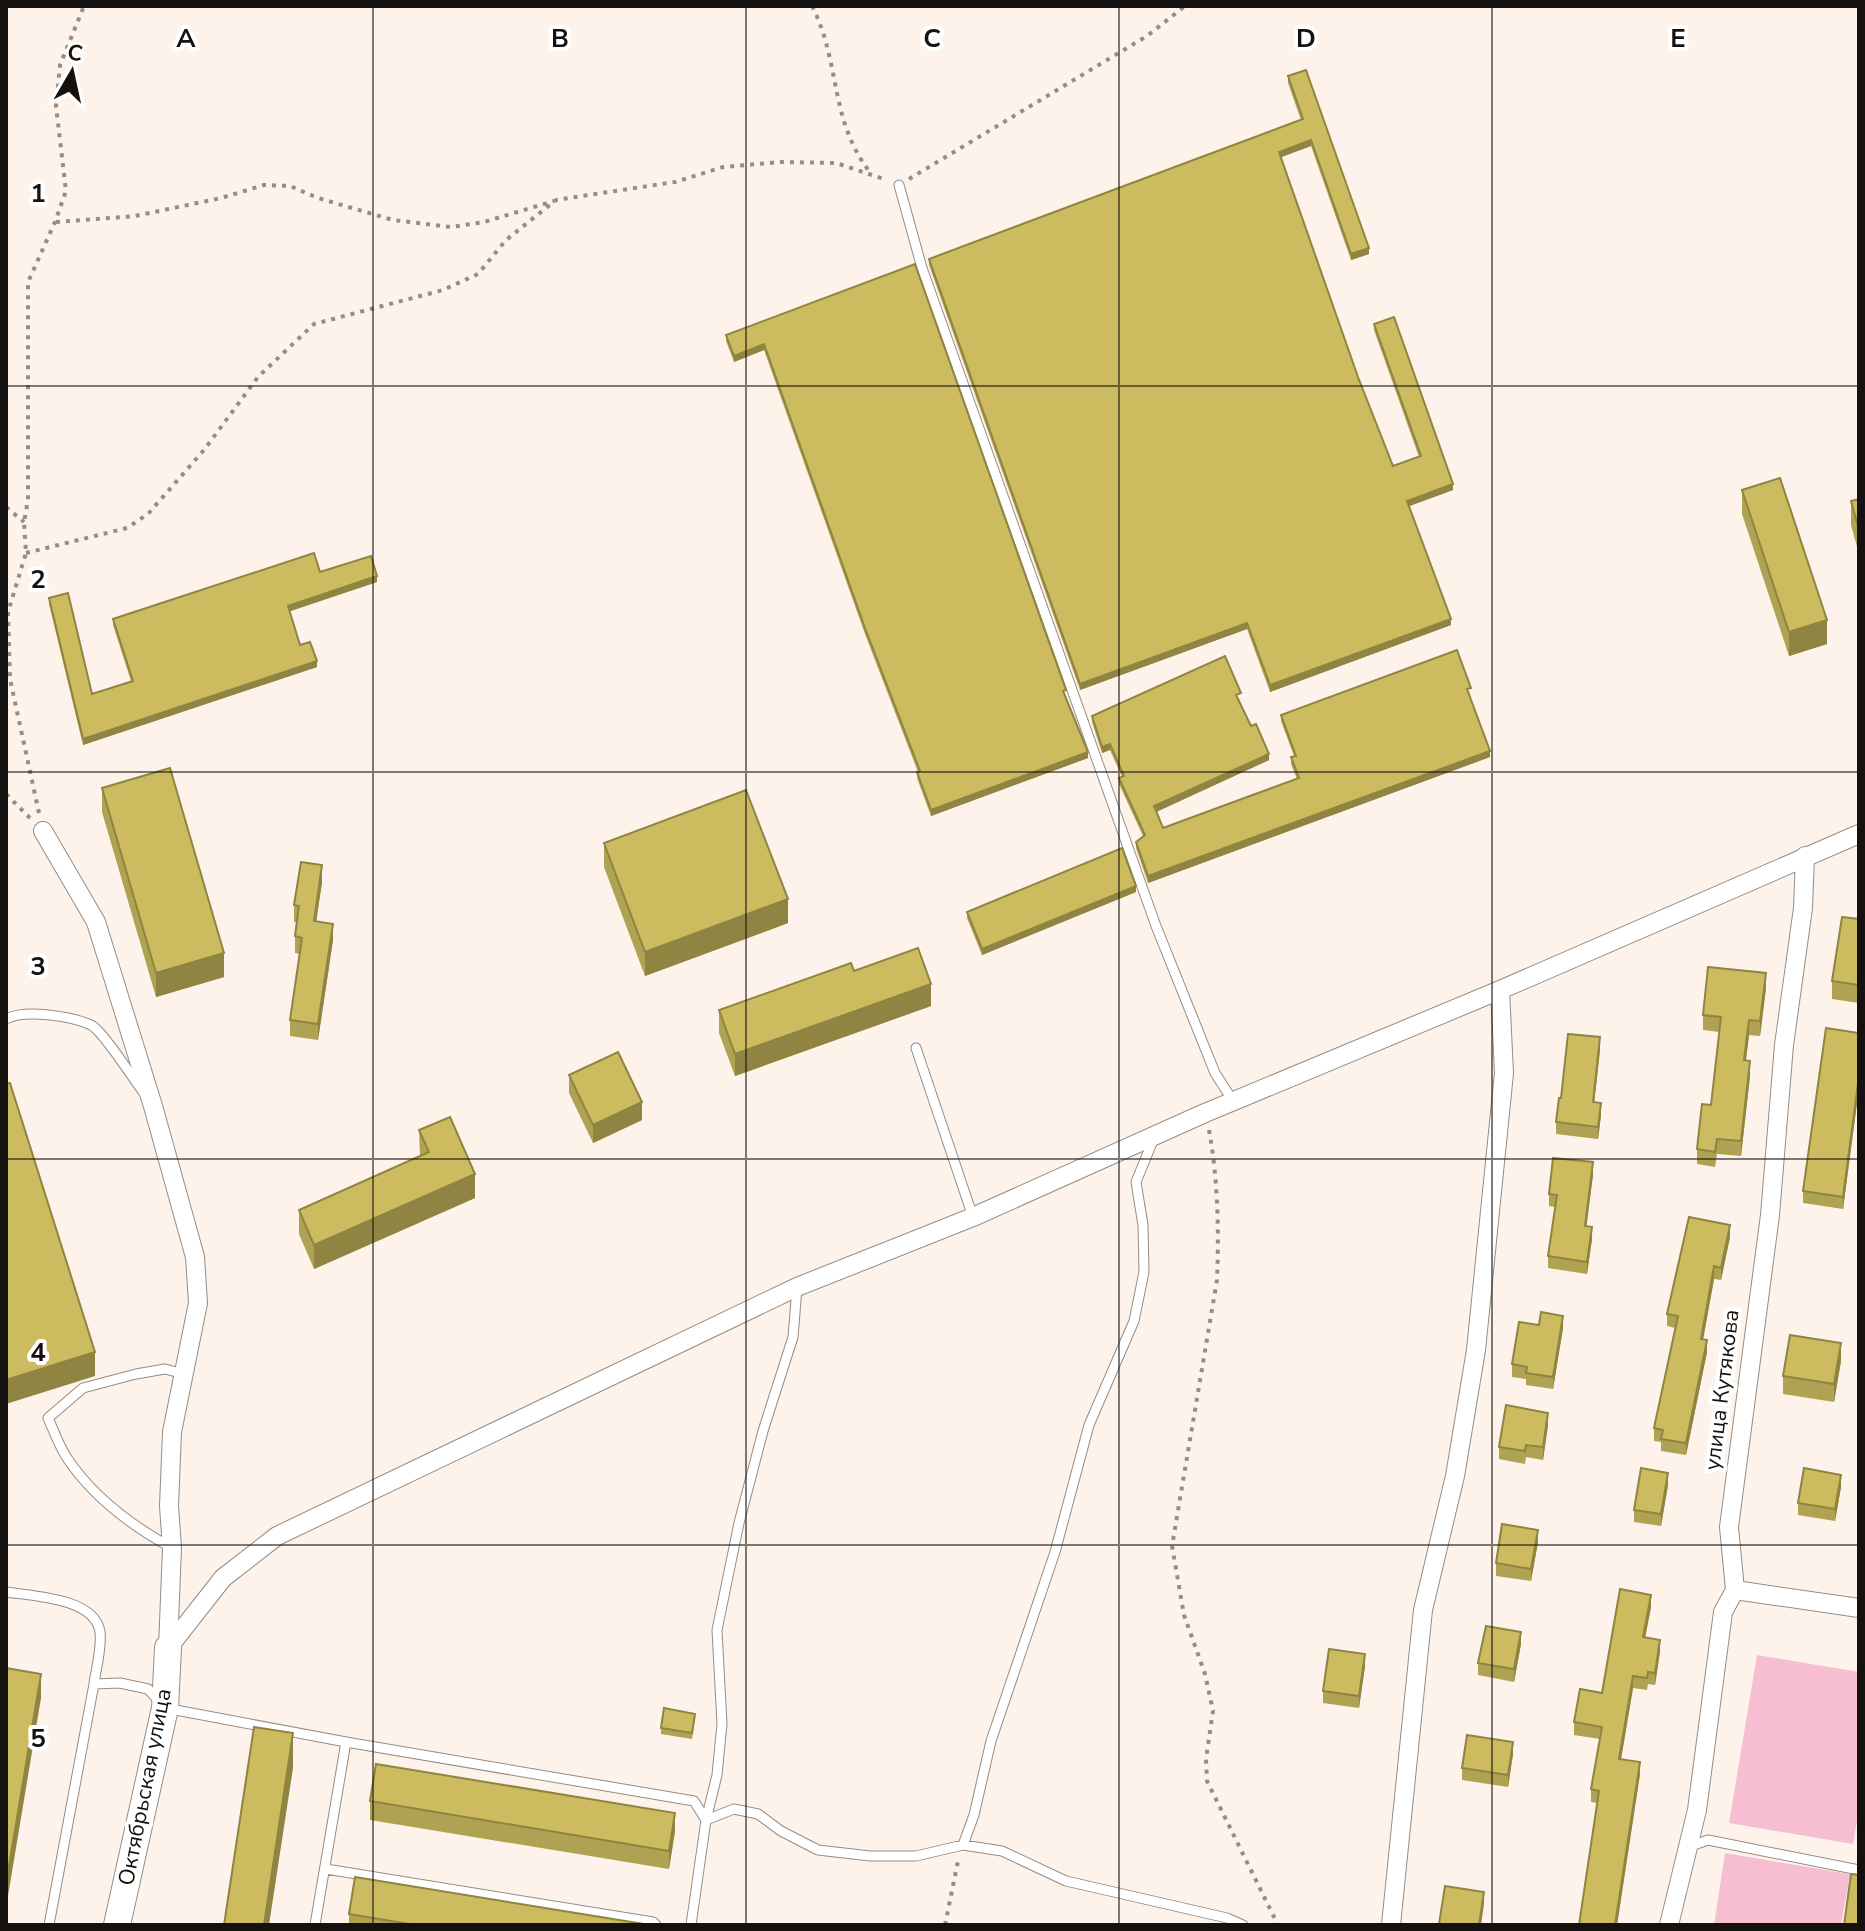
<svg xmlns="http://www.w3.org/2000/svg" width="1865" height="1931" font-family="'Nunito Sans',sans-serif">
<style>
.green{fill:#f7bed1}
.lines{fill:none;stroke-linecap:round;stroke-linejoin:round}
.lane-casing{stroke:#958d85;stroke-width:11}
.street-casing{stroke:#958d85;stroke-width:20}
.secondary-casing{stroke:#958d85;stroke-width:28}
.path{stroke:#948d88;stroke-width:4;stroke-dasharray:4 6;stroke-linecap:butt}
.lane{stroke:#fff;stroke-width:9}
.street{stroke:#fff;stroke-width:18}
.secondary{stroke:#fff;stroke-width:26}
.wall{fill:#afa252}
.shaded-wall{fill:#8f8442}
.building{fill:#ccbc5f;stroke:#8f8442;stroke-width:2}
.grid{fill:none;stroke:#14110f;stroke-width:2;stroke-opacity:0.55}
.labels{text-anchor:middle;dominant-baseline:central;stroke-width:8;stroke-linejoin:round;paint-order:stroke}
.street-label{font-size:22px;fill:#14110f;stroke:#fff}
.grid-label{font-size:26px;text-anchor:middle;font-weight:bold;fill:#14110f;stroke:#fff;stroke-width:8;stroke-linejoin:round;paint-order:stroke}
</style>
<rect width="100%" height="100%" fill="#fdf3eb"/>
<path class="green" d="M 1757,1655 L 1859,1672 L 1859,1809 L 1853,1844 L 1729,1823 Z
M 1725,1853 L 1850,1874 L 1841,1925 L 1714,1925 Z"/>
<g class="lines">
<defs>
<path id="lane" d="M 899,185 L 922,268 L 1156,926 L 1215,1073 L 1233,1101
M 6,1019 C 25,1009 71,1016 91,1025 C 103,1031 134,1080 144,1093
M 916,1048 L 973,1217
M 172,1548 C 132,1526 93,1497 67,1458 C 59,1446 54,1431 48,1418 L 83,1388 L 136,1374 L 165,1369 L 184,1374
M 6,1592 C 33,1596 95,1598 100,1632 C 102,1648 96,1668 94,1684 L 120,1683 L 148,1689 L 165,1708 L 346,1742 L 315,1925
M 346,1742 L 694,1801 L 706,1820 L 691,1925
M 706,1820 L 734,1809 L 758,1814 L 781,1831 L 818,1850 L 870,1856 L 916,1856 L 963,1845 L 1002,1851 L 1066,1881 L 1227,1918 L 1243,1925
M 706,1820 L 717,1775 L 722,1724 L 717,1630 L 739,1523 L 763,1431 L 793,1337 L 797,1288
M 963,1845 L 974,1815 L 991,1741 L 1055,1552 L 1089,1425 L 1134,1321 L 1144,1272 L 1143,1225 L 1136,1182 L 1154,1138
M 1688,1847 L 1708,1840 L 1859,1870
M 326,1869 L 653,1922 L 656,1925
M 49,1925 L 94,1684"/>
<path id="street" d="M 43,831 L 96,922 L 153,1106 L 195,1257 L 198,1303 L 172,1432 L 169,1506 L 172,1548 L 168,1648
M 1735,1590 L 1859,1608
M 168,1648 L 223,1578 L 277,1536 L 797,1287 L 973,1217 L 1205,1113 L 1500,990 L 1859,834
M 1391,1925 L 1423,1610 L 1455,1476 L 1476,1350 L 1504,1073 L 1500,990
M 1669,1925 L 1697,1810 L 1723,1612 L 1735,1590 L 1729,1527 L 1770,1215 L 1784,1045 L 1803,908 L 1805,856"/>
<path id="secondary" d="M 117,1925 L 165,1708 L 168,1648"/>
</defs>
<use href="#lane" class="lane-casing"/>
<use href="#street" class="street-casing"/>
<use href="#secondary" class="secondary-casing"/>
<path class="path" d="M 812,6 C 841,63 829,118 869,171
M 909,179 L 1147,36 L 1185,6
M 56,222 L 135,216 L 221,198 L 264,185 L 290,186 L 318,198 L 393,220 L 451,227 L 484,222 L 554,201
M 6,507 L 24,522
M 26,553 L 127,528 L 148,514 L 204,450 L 258,377 L 314,324 L 443,290 L 478,274 L 506,240 L 556,200 L 675,182 L 723,167 L 781,162 L 836,163 L 887,180
M 6,794 L 30,818
M 39,813 L 10,679 L 8,612 L 26,553 L 24,522 L 28,500 L 28,282 L 55,222 L 66,191 L 56,106 L 60,65 L 84,6
M 1209,1130 C 1218,1178 1219,1232 1217,1280 L 1172,1546 L 1184,1615 L 1205,1674 L 1213,1711 L 1206,1759 L 1207,1781 L 1278,1925
M 945,1925 L 958,1861"/>
<use href="#lane" class="lane"/>
<use href="#street" class="street"/>
<use href="#secondary" class="secondary"/>
</g>
<path class="wall" d="M 1288,76 L 1369,254 L 1351,260 L 1311,146 L 1281,157 L 1358,377 L 1393,466 L 1419,457 L 1374,330 L 1374,324 L 1453,490 L 1409,506 L 1451,625 L 1270,692 L 1247,629 L 1080,690 L 929,265 L 929,259 L 1301,120 L 1288,83 Z
M 915,264 L 1065,696 L 1088,758 L 931,816 L 917,778 L 918,772 L 865,634 L 764,350 L 734,362 L 726,341 L 726,335 Z
M 1742,490 L 1827,644 L 1789,656 L 1742,514 Z
M 1859,499 L 1859,554 L 1851,525 L 1851,501 Z
M 320,572 L 377,582 L 289,611 L 300,645 L 317,667 L 83,745 L 49,604 L 49,598 L 92,694 L 131,681 L 113,625 L 113,619 Z
M 1471,694 L 1469,695 L 1490,757 L 1148,883 L 1136,848 L 1136,842 L 1143,836 L 1119,784 L 1119,778 L 1122,777 L 1110,750 L 1102,753 L 1092,722 L 1092,716 L 1241,699 L 1239,700 L 1251,726 L 1269,760 L 1156,812 L 1163,828 L 1297,779 L 1291,764 L 1291,757 L 1294,756 L 1281,721 L 1281,715 Z
M 102,788 L 224,977 L 156,997 L 102,812 Z
M 604,843 L 788,923 L 645,976 L 604,867 Z
M 322,882 L 316,921 L 333,940 L 318,1040 L 290,1036 L 290,1020 L 300,954 L 295,953 L 295,936 L 297,922 L 294,922 L 294,905 Z
M 1136,892 L 982,955 L 967,918 L 967,912 Z
M 1859,919 L 1859,1003 L 1832,999 L 1832,981 Z
M 854,971 L 931,1006 L 735,1076 L 719,1033 L 719,1010 Z
M 1766,988 L 1760,1036 L 1749,1035 L 1746,1060 L 1750,1076 L 1741,1156 L 1717,1154 L 1715,1167 L 1697,1164 L 1697,1149 L 1711,1105 L 1719,1032 L 1703,1030 L 1703,1015 Z
M 1859,1033 L 1859,1088 L 1843,1209 L 1803,1203 L 1803,1191 Z
M 1600,1050 L 1594,1102 L 1601,1115 L 1598,1139 L 1556,1134 L 1556,1122 L 1561,1098 Z
M 569,1075 L 642,1120 L 593,1143 L 569,1093 Z
M 419,1130 L 475,1198 L 314,1269 L 299,1234 L 299,1210 L 420,1156 Z
M 1593,1175 L 1586,1226 L 1592,1239 L 1587,1274 L 1548,1268 L 1548,1256 L 1555,1207 L 1549,1206 L 1549,1194 Z
M 1730,1237 L 1721,1280 L 1714,1279 L 1703,1339 L 1707,1352 L 1686,1455 L 1661,1451 L 1661,1442 L 1654,1441 L 1654,1428 L 1675,1328 L 1667,1326 L 1667,1314 Z
M 1563,1328 L 1553,1389 L 1526,1385 L 1526,1379 L 1512,1377 L 1512,1364 Z
M 1841,1361 L 1834,1402 L 1783,1394 L 1783,1376 Z
M 1548,1425 L 1543,1460 L 1526,1457 L 1525,1464 L 1499,1459 L 1499,1447 Z
M 1668,1485 L 1661,1526 L 1634,1522 L 1634,1510 Z
M 1841,1487 L 1835,1521 L 1798,1515 L 1798,1503 Z
M 1538,1542 L 1531,1581 L 1496,1576 L 1496,1563 Z
M 1651,1607 L 1645,1637 L 1660,1652 L 1655,1685 L 1648,1684 L 1647,1690 L 1633,1688 L 1621,1759 L 1640,1774 L 1617,1925 L 1579,1925 L 1597,1803 L 1591,1802 L 1591,1789 L 1600,1739 L 1574,1735 L 1574,1722 L 1602,1693 Z
M 1521,1644 L 1514,1682 L 1478,1675 L 1478,1663 Z
M 1365,1666 L 1359,1708 L 1323,1703 L 1323,1691 Z
M 695,1720 L 692,1739 L 661,1734 L 661,1728 Z
M 1513,1754 L 1508,1787 L 1462,1780 L 1462,1768 Z
M 370,1801 L 675,1831 L 669,1869 L 370,1820 Z
M 349,1914 L 650,1925 L 349,1925 Z"/>
<path class="shaded-wall" d="M 1311,140 L 1311,146 L 1279,158 L 1279,152 Z
M 1369,248 L 1369,254 L 1351,260 L 1351,254 Z
M 764,344 L 764,350 L 734,362 L 734,356 Z
M 1453,484 L 1453,490 L 1407,507 L 1407,501 Z
M 377,576 L 377,582 L 288,612 L 288,606 Z
M 1451,619 L 1451,625 L 1270,692 L 1270,685 Z
M 1827,620 L 1827,644 L 1789,656 L 1789,632 Z
M 1247,623 L 1247,629 L 1080,690 L 1080,684 Z
M 317,661 L 317,667 L 83,745 L 83,739 Z
M 1110,744 L 1110,750 L 1102,753 L 1102,747 Z
M 1490,751 L 1490,757 L 1148,883 L 1148,876 Z
M 1088,752 L 1088,758 L 931,816 L 931,810 Z
M 1269,754 L 1269,760 L 1154,813 L 1154,806 Z
M 322,865 L 322,882 L 314,937 L 314,921 Z
M 1136,886 L 1136,892 L 982,955 L 982,949 Z
M 788,899 L 788,923 L 645,976 L 645,952 Z
M 333,924 L 333,940 L 318,1040 L 318,1024 Z
M 224,953 L 224,977 L 156,997 L 156,973 Z
M 1766,973 L 1766,988 L 1760,1036 L 1760,1021 Z
M 931,984 L 931,1006 L 735,1076 L 735,1054 Z
M 1749,1020 L 1749,1035 L 1744,1075 L 1744,1060 Z
M 1600,1037 L 1600,1050 L 1593,1114 L 1593,1102 Z
M 1750,1061 L 1750,1076 L 1741,1156 L 1741,1141 Z
M 1859,1076 L 1859,1088 L 1843,1209 L 1843,1197 Z
M 642,1102 L 642,1120 L 593,1143 L 593,1125 Z
M 1601,1103 L 1601,1115 L 1598,1139 L 1598,1127 Z
M 1593,1162 L 1593,1175 L 1585,1238 L 1585,1226 Z
M 475,1174 L 475,1198 L 314,1269 L 314,1245 Z
M 1730,1225 L 1730,1237 L 1721,1280 L 1721,1268 Z
M 1592,1227 L 1592,1239 L 1587,1274 L 1587,1262 Z
M 1714,1266 L 1714,1279 L 1701,1351 L 1701,1339 Z
M 1563,1316 L 1563,1328 L 1553,1389 L 1553,1377 Z
M 1707,1340 L 1707,1352 L 1686,1455 L 1686,1443 Z
M 1841,1343 L 1841,1361 L 1834,1402 L 1834,1384 Z
M 95,1352 L 95,1376 L 6,1404 L 6,1380 Z
M 1548,1413 L 1548,1425 L 1543,1460 L 1543,1447 Z
M 1668,1473 L 1668,1485 L 1661,1526 L 1661,1514 Z
M 1841,1475 L 1841,1487 L 1835,1521 L 1835,1509 Z
M 1538,1530 L 1538,1542 L 1531,1581 L 1531,1569 Z
M 1651,1595 L 1651,1607 L 1643,1649 L 1643,1637 Z
M 1521,1632 L 1521,1644 L 1514,1682 L 1514,1669 Z
M 1660,1640 L 1660,1652 L 1655,1685 L 1655,1673 Z
M 1365,1654 L 1365,1666 L 1359,1708 L 1359,1696 Z
M 41,1674 L 41,1698 L 6,1908 L 6,1884 Z
M 1633,1676 L 1633,1688 L 1619,1771 L 1619,1759 Z
M 293,1733 L 293,1768 L 269,1925 L 264,1925 Z
M 1513,1742 L 1513,1754 L 1508,1787 L 1508,1775 Z
M 1640,1762 L 1640,1774 L 1617,1925 L 1615,1925 Z
M 675,1813 L 675,1831 L 669,1869 L 669,1851 Z
M 1484,1892 L 1484,1904 L 1481,1925 L 1479,1925 Z"/>
<path class="building" d="M 1306,70 L 1369,248 L 1351,254 L 1311,140 L 1279,152 L 1358,377 L 1393,466 L 1421,456 L 1374,324 L 1394,317 L 1453,484 L 1407,501 L 1451,619 L 1270,685 L 1247,623 L 1080,684 L 929,259 L 1303,119 L 1288,76 Z
M 915,264 L 1066,690 L 1063,691 L 1088,752 L 931,810 L 917,772 L 920,771 L 865,628 L 764,344 L 734,356 L 726,335 Z
M 1780,478 L 1827,620 L 1789,632 L 1742,490 Z
M 1859,499 L 1859,530 L 1851,501 Z
M 314,553 L 320,572 L 371,556 L 377,576 L 288,606 L 300,645 L 310,642 L 317,661 L 83,739 L 49,598 L 68,593 L 92,694 L 133,681 L 113,619 Z
M 1457,650 L 1471,688 L 1467,689 L 1490,751 L 1148,876 L 1136,842 L 1145,835 L 1119,778 L 1124,776 L 1110,744 L 1102,747 L 1092,716 L 1225,656 L 1241,693 L 1236,695 L 1251,726 L 1256,724 L 1269,754 L 1154,806 L 1163,828 L 1299,778 L 1291,757 L 1296,756 L 1281,715 Z
M 170,768 L 224,953 L 156,973 L 102,788 Z
M 746,790 L 788,899 L 645,952 L 604,843 Z
M 1122,848 L 1136,886 L 982,949 L 967,912 Z
M 301,862 L 322,865 L 314,921 L 333,924 L 318,1024 L 290,1020 L 302,938 L 295,936 L 299,906 L 294,905 Z
M 1842,917 L 1859,919 L 1859,985 L 1832,981 Z
M 918,948 L 931,984 L 735,1054 L 719,1010 L 851,963 L 854,971 Z
M 1708,967 L 1766,973 L 1760,1021 L 1749,1020 L 1744,1060 L 1750,1061 L 1741,1141 L 1717,1139 L 1715,1152 L 1697,1149 L 1702,1104 L 1711,1105 L 1721,1017 L 1703,1015 Z
M 1826,1028 L 1859,1033 L 1859,1076 L 1843,1197 L 1803,1191 Z
M 1568,1034 L 1600,1037 L 1593,1102 L 1601,1103 L 1598,1127 L 1556,1122 L 1559,1098 L 1561,1098 Z
M 618,1052 L 642,1102 L 593,1125 L 569,1075 Z
M 10,1083 L 95,1352 L 6,1380 L 6,1084 Z
M 450,1117 L 475,1174 L 314,1245 L 299,1210 L 429,1152 L 419,1130 Z
M 1553,1158 L 1593,1162 L 1585,1226 L 1592,1227 L 1587,1262 L 1548,1256 L 1557,1195 L 1549,1194 Z
M 1689,1217 L 1730,1225 L 1721,1268 L 1714,1266 L 1701,1339 L 1707,1340 L 1686,1443 L 1661,1439 L 1663,1430 L 1654,1428 L 1678,1316 L 1667,1314 Z
M 1541,1312 L 1563,1316 L 1553,1377 L 1526,1373 L 1527,1367 L 1512,1364 L 1519,1322 L 1539,1325 Z
M 1790,1335 L 1841,1343 L 1834,1384 L 1783,1376 Z
M 1506,1405 L 1548,1413 L 1543,1447 L 1526,1445 L 1525,1451 L 1499,1447 Z
M 1641,1468 L 1668,1473 L 1661,1514 L 1634,1510 Z
M 1804,1468 L 1841,1475 L 1835,1509 L 1798,1503 Z
M 1502,1524 L 1538,1530 L 1531,1569 L 1496,1563 Z
M 1620,1589 L 1651,1595 L 1643,1637 L 1660,1640 L 1655,1673 L 1648,1672 L 1647,1678 L 1633,1676 L 1619,1759 L 1640,1762 L 1615,1925 L 1579,1925 L 1599,1791 L 1591,1789 L 1602,1727 L 1574,1722 L 1580,1689 L 1602,1693 Z
M 1486,1626 L 1521,1632 L 1514,1669 L 1478,1663 Z
M 1329,1649 L 1365,1654 L 1359,1696 L 1323,1691 Z
M 6,1668 L 41,1674 L 6,1884 Z
M 664,1708 L 695,1714 L 692,1733 L 661,1728 Z
M 254,1727 L 293,1733 L 264,1925 L 224,1925 Z
M 1467,1735 L 1513,1742 L 1508,1775 L 1462,1768 Z
M 376,1764 L 675,1813 L 669,1851 L 370,1801 Z
M 1851,1874 L 1859,1875 L 1859,1925 L 1844,1925 Z
M 355,1877 L 650,1925 L 415,1925 L 349,1914 Z
M 1445,1886 L 1484,1892 L 1479,1925 L 1439,1924 Z"/>
<path class="grid" d="M 373,6 L 373,1925M 746,6 L 746,1925M 1119,6 L 1119,1925M 1492,6 L 1492,1925M 6,386 L 1859,386M 6,772 L 1859,772M 6,1159 L 1859,1159M 6,1545 L 1859,1545"/>
<g class="labels">
<g class="street-label">
<text transform="translate(1722 1390) rotate(-83)">улица Кутякова</text>
<text transform="translate(145 1787) rotate(-79)">Октябрьская улица</text>
</g>
</g>
<g class="grid-label">
<text x="186" y="47">A</text>
<text x="560" y="47">B</text>
<text x="932" y="47">C</text>
<text x="1306" y="47">D</text>
<text x="1678" y="47">E</text>
<text x="38" y="202">1</text>
<text x="38" y="588">2</text>
<text x="38" y="975">3</text>
<text x="38" y="1361">4</text>
<text x="38" y="1747">5</text>
</g>
<rect width="1865" height="1931" fill="none" stroke="#14110f" stroke-width="16"/>
<g transform="translate(72 72) rotate(9)" stroke="#ffffff" stroke-width="6" paint-order="stroke">
<path d="M0-6L14 30L0 20L-14 30Z" fill="#14110f"/>
<text y="-12" font-size="22" font-weight="bold" text-anchor="middle" fill="#14110f">С</text>
</g>
</svg>
